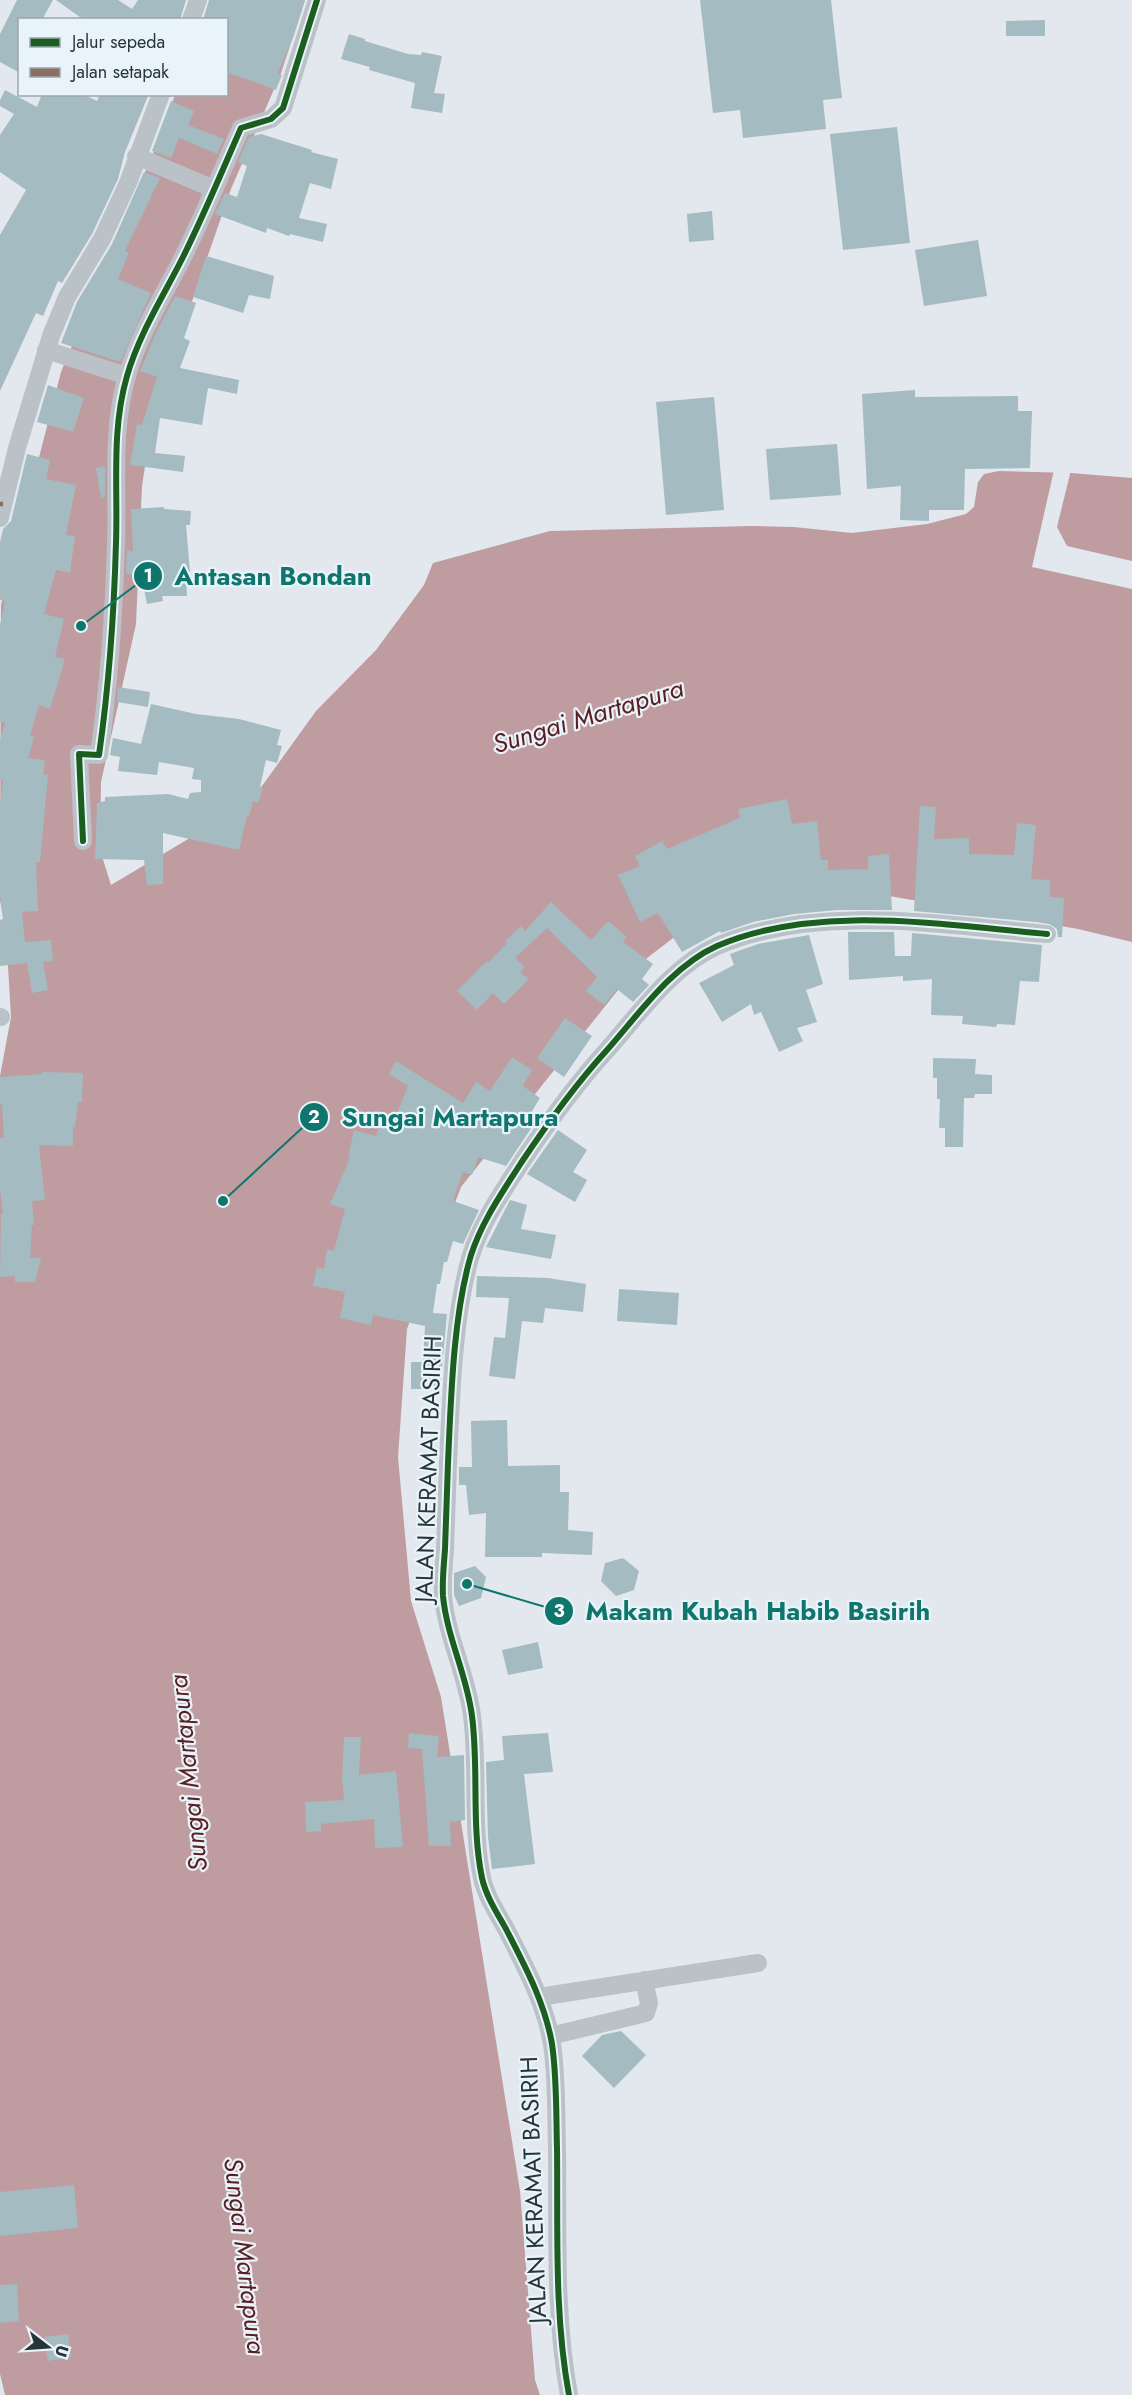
<svg xmlns="http://www.w3.org/2000/svg" width="1132" height="2395" font-family="Jost,sans-serif">
<style>
.water{fill:#bf9ca0}
.pier{fill:#e2e8ee}
.building{fill:#a3bbc1}
.lines{fill:none;stroke-linecap:round;stroke-linejoin:round}
.minor{stroke:#bac2c7;stroke-width:18}
.quiet{stroke:#8d6e63;stroke-width:4.5;stroke-dasharray:9 4.5;stroke-linecap:butt}
.cycleway-casing{stroke:#e9f3fa;stroke-width:10}
.cycleway{stroke:#1b5e20;stroke-width:6}
.labels{text-anchor:middle;dominant-baseline:central;stroke-width:4.5;stroke-linejoin:round;paint-order:stroke}
.street-label{font-size:24px;fill:#283538;stroke:#e9f3fa}
.water-label{font-size:26px;font-style:italic;fill:#5a1d20;stroke:#e9f3fa}
.leader{fill:none;stroke:#0f766e;stroke-width:2}
.callout-dot{fill:#0f766e;stroke:#e9f3fa;stroke-width:2}
.mark-label{font-size:18px;text-anchor:middle;font-weight:bold;fill:#fff}
.callout-label{font-size:26px;text-anchor:middle;font-weight:bold;fill:#0f766e;stroke:#e9f3fa;stroke-width:4.5;stroke-linejoin:round;paint-order:stroke}
</style>
<rect width="100%" height="100%" fill="#e2e8ee"/>
<path class="water" d="M 212,0 L 305,0 L 281,73 L 231,189 L 153,414 L 142,486 L 136,624 L 101,782 L 100,850 L 111,885 L 210,826 L 262,786 L 316,711 L 376,650 L 424,585 L 433,563 L 550,531 L 752,526 L 794,527 L 852,533 L 927,524 L 966,514 L 974,507 L 978,482 L 984,474 L 999,471 L 1071,473 L 1132,478 L 1132,942 L 1078,929 L 832,886 L 707,912 L 638,965 L 461,1187 L 407,1329 L 398,1457 L 411,1601 L 441,1697 L 520,2191 L 535,2380 L 540,2395 L 5,2395 L 0,2374 L 0,1076 L 11,1017 L 6,933 L 0,900 L 1,605 L 61,372 L 154,151 L 175,95 L 226,94 L 226,20 Z"/>
<path class="pier" d="M 1054,470 L 1071,470 L 1057,527 L 1067,546 L 1132,561 L 1132,589 L 1032,567 Z"/>
<path class="building" d="M 17,0 L 53,0 L 42,20 L 20,20 L 20,73 L 0,62 L 0,34 Z
M 56,0 L 118,0 L 132,9 L 138,0 L 186,0 L 180,20 L 84,20 Z
M 209,0 L 305,0 L 293,38 L 278,73 L 282,75 L 276,90 L 226,72 L 226,20 L 203,20 Z
M 700,0 L 831,0 L 842,98 L 823,100 L 826,129 L 743,138 L 740,110 L 713,113 Z
M 1045,20 L 1045,36 L 1006,36 L 1006,21 Z
M 349,34 L 365,39 L 365,41 L 408,54 L 421,55 L 422,52 L 442,56 L 434,93 L 445,94 L 442,113 L 411,108 L 415,83 L 369,70 L 370,67 L 341,59 Z
M 5,90 L 37,107 L 42,94 L 83,94 L 97,101 L 100,94 L 148,96 L 125,152 L 118,179 L 92,234 L 62,283 L 58,281 L 43,316 L 36,313 L 0,391 L 0,235 L 26,190 L 0,172 L 0,135 L 14,114 L 0,106 L 0,100 Z
M 171,101 L 194,111 L 188,125 L 224,139 L 217,154 L 179,138 L 171,158 L 152,151 Z
M 897,127 L 910,243 L 843,250 L 830,134 Z
M 261,134 L 312,150 L 311,152 L 338,159 L 331,189 L 310,183 L 299,218 L 327,224 L 323,242 L 290,234 L 289,236 L 267,228 L 266,233 L 215,214 L 225,193 L 237,197 L 247,166 L 238,162 L 249,137 Z
M 144,172 L 160,178 L 125,251 L 129,253 L 118,279 L 151,293 L 120,362 L 61,343 L 77,302 L 112,244 Z
M 712,211 L 714,240 L 689,242 L 687,214 Z
M 978,240 L 987,296 L 924,306 L 915,250 Z
M 206,256 L 274,276 L 270,299 L 249,295 L 243,313 L 193,297 Z
M 175,296 L 196,303 L 184,338 L 190,341 L 180,368 L 239,380 L 237,394 L 208,388 L 202,425 L 160,418 L 155,453 L 185,456 L 183,472 L 130,465 L 137,424 L 142,425 L 157,377 L 140,371 L 155,335 Z
M 48,385 L 84,398 L 73,432 L 37,422 Z
M 915,390 L 915,397 L 1018,396 L 1018,411 L 1032,411 L 1030,468 L 965,469 L 964,510 L 929,510 L 929,521 L 900,520 L 901,486 L 867,489 L 862,394 Z
M 714,397 L 724,510 L 666,515 L 656,402 Z
M 837,444 L 841,495 L 770,500 L 766,449 Z
M 27,454 L 50,460 L 46,479 L 76,485 L 66,535 L 75,536 L 70,573 L 56,570 L 44,614 L 64,619 L 55,657 L 65,659 L 50,709 L 39,705 L 30,736 L 34,737 L 28,758 L 45,760 L 43,774 L 48,775 L 40,862 L 36,862 L 38,911 L 22,912 L 25,942 L 51,940 L 53,961 L 43,962 L 48,990 L 32,993 L 27,963 L 0,966 L 0,920 L 3,919 L 0,896 L 0,807 L 3,780 L 0,780 L 0,740 L 5,723 L 0,722 L 0,625 L 5,601 L 0,600 L 0,542 L 3,529 L 11,521 Z
M 105,466 L 105,497 L 101,498 L 96,468 Z
M 164,507 L 164,509 L 191,511 L 190,525 L 186,525 L 190,572 L 186,572 L 187,596 L 162,596 L 163,601 L 147,604 L 141,575 L 126,574 L 127,550 L 133,551 L 131,509 Z
M 118,687 L 150,692 L 148,707 L 117,702 Z
M 151,704 L 196,714 L 239,719 L 281,730 L 277,745 L 282,746 L 277,763 L 266,760 L 260,787 L 263,788 L 258,803 L 253,801 L 249,817 L 247,816 L 239,850 L 163,833 L 163,884 L 147,885 L 144,860 L 95,859 L 97,803 L 105,801 L 105,797 L 168,794 L 188,799 L 190,793 L 201,792 L 201,780 L 192,779 L 194,768 L 159,762 L 157,775 L 118,771 L 120,757 L 110,755 L 113,738 L 141,744 Z
M 787,799 L 792,824 L 817,821 L 821,860 L 828,860 L 828,870 L 868,869 L 868,856 L 889,854 L 892,910 L 837,910 L 794,914 L 753,922 L 721,933 L 720,931 L 682,952 L 658,913 L 640,922 L 618,875 L 640,866 L 635,856 L 662,841 L 667,849 L 740,818 L 738,809 Z
M 920,806 L 936,807 L 934,839 L 969,838 L 969,854 L 1014,855 L 1017,823 L 1036,825 L 1031,879 L 1050,880 L 1050,897 L 1064,898 L 1062,937 L 1058,937 L 1057,929 L 1048,923 L 914,911 Z
M 551,902 L 591,940 L 608,921 L 627,937 L 623,942 L 653,964 L 642,979 L 649,985 L 633,1002 L 617,989 L 604,1005 L 586,991 L 597,977 L 547,928 L 515,958 L 525,967 L 520,972 L 529,979 L 504,1004 L 493,993 L 477,1010 L 457,991 L 487,961 L 488,963 L 507,943 L 505,941 L 521,926 L 525,931 Z
M 848,932 L 894,932 L 895,956 L 911,956 L 912,933 L 1042,945 L 1039,982 L 1020,981 L 1015,1025 L 997,1024 L 996,1027 L 962,1024 L 963,1016 L 931,1015 L 932,979 L 903,981 L 903,976 L 849,980 Z
M 809,935 L 823,984 L 806,990 L 817,1022 L 797,1028 L 803,1041 L 779,1052 L 761,1012 L 754,1015 L 751,1004 L 722,1022 L 699,983 L 734,965 L 730,954 L 758,944 Z
M 565,1018 L 592,1036 L 564,1077 L 537,1058 Z
M 512,1057 L 532,1070 L 523,1086 L 540,1098 L 529,1116 L 536,1121 L 506,1166 L 478,1157 L 472,1175 L 463,1172 L 453,1201 L 479,1210 L 463,1244 L 453,1241 L 447,1262 L 444,1262 L 440,1284 L 437,1284 L 433,1313 L 447,1314 L 440,1389 L 411,1389 L 411,1362 L 423,1362 L 425,1326 L 373,1315 L 371,1325 L 340,1318 L 345,1292 L 313,1286 L 317,1267 L 324,1269 L 327,1249 L 334,1251 L 345,1209 L 330,1204 L 350,1158 L 348,1158 L 354,1130 L 376,1136 L 384,1114 L 395,1119 L 408,1086 L 389,1074 L 396,1061 L 463,1103 L 476,1082 L 490,1091 Z
M 933,1058 L 976,1059 L 975,1074 L 992,1075 L 992,1094 L 975,1094 L 974,1098 L 964,1098 L 963,1147 L 945,1147 L 945,1128 L 939,1128 L 940,1099 L 937,1099 L 937,1078 L 933,1078 Z
M 42,1072 L 83,1073 L 82,1102 L 78,1102 L 75,1127 L 73,1127 L 73,1146 L 39,1145 L 45,1200 L 32,1201 L 34,1225 L 32,1225 L 30,1258 L 41,1258 L 35,1282 L 15,1282 L 15,1276 L 0,1277 L 1,1214 L 3,1214 L 0,1189 L 0,1138 L 4,1138 L 2,1104 L 0,1105 L 0,1077 L 42,1074 Z
M 558,1130 L 587,1150 L 573,1172 L 587,1180 L 575,1202 L 527,1174 Z
M 510,1200 L 527,1205 L 521,1229 L 556,1235 L 551,1259 L 486,1247 Z
M 477,1276 L 548,1278 L 586,1284 L 583,1312 L 545,1308 L 543,1323 L 522,1321 L 515,1379 L 489,1376 L 494,1337 L 505,1338 L 509,1298 L 476,1297 Z
M 619,1289 L 679,1293 L 677,1325 L 617,1321 Z
M 507,1420 L 508,1466 L 560,1465 L 560,1492 L 569,1492 L 568,1530 L 593,1532 L 592,1555 L 542,1553 L 542,1557 L 485,1557 L 486,1513 L 469,1515 L 466,1485 L 459,1485 L 459,1467 L 472,1467 L 471,1421 Z
M 623,1558 L 639,1571 L 634,1590 L 616,1596 L 601,1581 L 605,1563 Z
M 475,1566 L 486,1577 L 481,1598 L 459,1606 L 454,1595 L 454,1573 Z
M 538,1642 L 543,1668 L 508,1675 L 502,1650 Z
M 409,1733 L 439,1736 L 437,1757 L 464,1755 L 465,1820 L 450,1822 L 451,1846 L 429,1846 L 422,1749 L 408,1748 Z
M 548,1733 L 553,1772 L 524,1774 L 535,1864 L 492,1869 L 488,1837 L 486,1762 L 504,1760 L 502,1736 Z
M 344,1737 L 361,1737 L 359,1775 L 396,1771 L 403,1847 L 375,1848 L 374,1819 L 321,1824 L 321,1831 L 306,1832 L 305,1802 L 344,1800 L 342,1779 Z
M 621,2031 L 646,2055 L 614,2088 L 582,2056 L 602,2035 Z
M 74,2185 L 78,2228 L 0,2236 L 0,2192 Z
M 17,2284 L 19,2321 L 0,2323 L 0,2285 Z
M 68,2334 L 71,2357 L 48,2361 L 44,2337 Z"/>
<g class="lines">
<path class="minor" d="M 191,20 L 198,0
M 136,156 L 214,189
M 46,350 L 127,376
M 0,518 L 17,448 L 51,336 L 67,297 L 102,239 L 128,183 L 161,94
M 83,841 L 79,754 L 99,755 C 109,685 114,614 116,543 C 118,486 111,431 127,376 C 139,334 164,295 183,257 C 204,215 222,171 241,128 L 271,119 L 283,108 L 317,0
M 0,1017 L 1,1017
M 539,1997 L 758,1963
M 550,2036 L 646,2013 L 649,2003 L 644,1980
M 569,2395 C 554,2314 558,2230 557,2148 C 556,2113 557,2078 552,2044 C 545,2003 525,1966 506,1929 C 497,1913 486,1896 482,1878 C 471,1825 479,1769 472,1716 C 467,1675 447,1638 443,1596 C 442,1580 444,1564 445,1549 C 446,1520 447,1491 448,1463 C 451,1398 453,1316 471,1255 C 482,1221 502,1193 521,1163 C 547,1124 575,1085 607,1050 C 639,1014 672,966 717,946 C 817,903 941,925 1047,934"/>
<path class="quiet" d="M 0,504 L 3,504"/>
<defs>
<path id="cycleway" d="M 83,841 L 79,754 L 99,755 C 109,685 114,614 116,543 C 118,486 111,431 127,376 C 139,334 164,295 183,257 C 204,215 222,171 241,128 L 271,119 L 283,108 L 317,0
M 569,2395 C 554,2314 558,2230 557,2148 C 556,2113 557,2078 552,2044 C 545,2003 525,1966 506,1929 C 497,1913 486,1896 482,1878 C 471,1825 479,1769 472,1716 C 467,1675 447,1638 443,1596 C 442,1580 444,1564 445,1549 C 446,1520 447,1491 448,1463 C 451,1398 453,1316 471,1255 C 482,1221 502,1193 521,1163 C 547,1124 575,1085 607,1050 C 639,1014 672,966 717,946 C 817,903 941,925 1047,934"/>
</defs>
<use href="#cycleway" class="cycleway-casing"/>
<use href="#cycleway" class="cycleway"/>
</g>
<g class="labels">
<g class="street-label">
<text transform="translate(428 1469) rotate(-88)">JALAN KERAMAT BASIRIH</text>
<text transform="translate(533 2190) rotate(-92)">JALAN KERAMAT BASIRIH</text>
</g>
<g class="water-label">
<text transform="translate(588 716) rotate(-17)">Sungai Martapura</text>
<text transform="translate(188 1773) rotate(-96)">Sungai Martapura</text>
<text transform="translate(245 2256) rotate(83)">Sungai Martapura</text>
</g>
</g>
<path class="leader" d="M81 626L148 576M223 1201L314 1117M467 1584L559 1611"/>
<g class="callout-dot">
<circle cx="81" cy="626" r="6"/>
<circle cx="223" cy="1201" r="6"/>
<circle cx="467" cy="1584" r="6"/>
<circle cx="148" cy="576" r="15"/>
<circle cx="314" cy="1117" r="15"/>
<circle cx="559" cy="1611" r="15"/>
</g>
<g class="mark-label">
<text x="148" y="582">1</text>
<text x="314" y="1123">2</text>
<text x="559" y="1617">3</text>
</g>
<g class="callout-label">
<text x="273" y="585">Antasan Bondan</text>
<text x="450" y="1126">Sungai Martapura</text>
<text x="758" y="1620">Makam Kubah Habib Basirih</text>
</g>
<rect x="18" y="18" width="210" height="78" fill="#e9f3fa" stroke="#9ca7ac" stroke-width="1.5"/>
<rect x="30" y="38" width="30" height="9" fill="#1b5e20" stroke="#9ca7ac" stroke-width="1.5"/>
<text x="72" y="48" font-size="18" fill="#283538">Jalur sepeda</text>
<rect x="30" y="68" width="30" height="9" fill="#8d6e63" stroke="#9ca7ac" stroke-width="1.5"/>
<text x="72" y="78" font-size="18" fill="#283538">Jalan setapak</text>
<g transform="translate(48 2347) rotate(107)" stroke="#e9f3fa" stroke-width="4.5" paint-order="stroke">
<path d="M0-4.5L10 22L0 15L-10 22Z" fill="#283538"/>
<text y="-9" font-size="16" font-weight="bold" text-anchor="middle" fill="#283538">U</text>
</g>
</svg>
